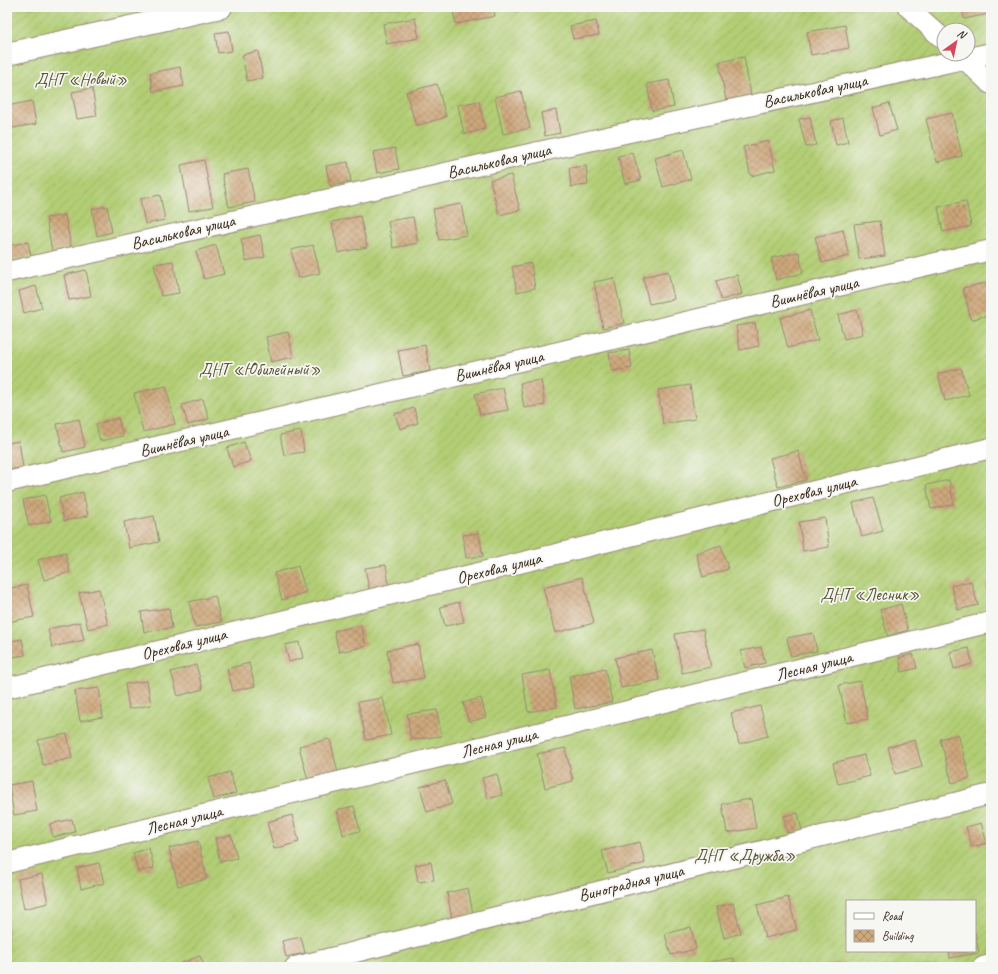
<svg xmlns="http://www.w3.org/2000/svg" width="998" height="974" font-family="Caveat,sans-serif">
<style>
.garden{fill:url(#garden-furrows);stroke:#767c49;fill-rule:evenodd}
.building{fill:url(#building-cross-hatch)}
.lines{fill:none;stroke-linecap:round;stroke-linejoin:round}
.minor-casing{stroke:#968774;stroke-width:22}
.tertiary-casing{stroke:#968774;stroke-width:24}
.minor{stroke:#fff;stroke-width:20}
.tertiary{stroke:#fff;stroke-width:22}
.labels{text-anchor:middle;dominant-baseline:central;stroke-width:3.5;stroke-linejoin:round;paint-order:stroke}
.park-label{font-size:17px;fill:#595334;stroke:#f6f6f2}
.street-label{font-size:17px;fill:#3b2a1e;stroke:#f6f6f2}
</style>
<defs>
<pattern id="garden-furrows" width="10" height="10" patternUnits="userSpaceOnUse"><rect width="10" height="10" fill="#b2ce74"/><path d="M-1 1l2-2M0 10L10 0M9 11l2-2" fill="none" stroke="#9ab164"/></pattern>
<pattern id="building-cross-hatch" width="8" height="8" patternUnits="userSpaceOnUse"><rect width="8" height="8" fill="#cea77c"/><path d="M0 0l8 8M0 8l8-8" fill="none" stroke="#a88865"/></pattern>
</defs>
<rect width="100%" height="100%" fill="#f6f6f2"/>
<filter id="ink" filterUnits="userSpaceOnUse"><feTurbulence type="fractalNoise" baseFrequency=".025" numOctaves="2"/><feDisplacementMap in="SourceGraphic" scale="8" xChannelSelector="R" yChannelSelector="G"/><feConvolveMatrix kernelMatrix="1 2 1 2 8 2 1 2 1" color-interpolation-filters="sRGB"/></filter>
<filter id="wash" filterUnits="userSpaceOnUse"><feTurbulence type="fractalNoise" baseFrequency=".012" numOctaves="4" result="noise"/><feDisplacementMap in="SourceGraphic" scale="16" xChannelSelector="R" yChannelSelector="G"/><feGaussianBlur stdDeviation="0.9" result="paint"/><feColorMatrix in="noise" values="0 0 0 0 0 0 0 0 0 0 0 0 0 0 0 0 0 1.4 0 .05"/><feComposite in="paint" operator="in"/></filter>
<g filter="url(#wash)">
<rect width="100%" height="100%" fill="#f0e4ca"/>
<path class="garden" d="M 7,7 L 991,7 L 991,967 L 7,967 ZM 944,30 L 968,30 L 968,54 L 944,54 ZM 847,901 L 975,901 L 975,951 L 847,951 Z"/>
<g id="blocks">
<path class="building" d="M 452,7 L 493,7 L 495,16 L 456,24 Z
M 515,7 L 536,7 L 536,8 L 516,12 Z
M 962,7 L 988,7 L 989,14 L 964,19 Z
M 415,18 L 419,38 L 387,44 L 383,24 Z
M 596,21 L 599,35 L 573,39 L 570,26 Z
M 845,25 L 849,48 L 811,55 L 807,32 Z
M 229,31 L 232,51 L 218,53 L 215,33 Z
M 258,51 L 263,78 L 247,81 L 242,55 Z
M 744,57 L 751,95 L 726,100 L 719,62 Z
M 180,67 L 184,86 L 153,92 L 150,73 Z
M 669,80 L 674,107 L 652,111 L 647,84 Z
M 437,84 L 446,117 L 416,126 L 406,92 Z
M 92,88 L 97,116 L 77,119 L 72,92 Z
M 521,91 L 530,128 L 503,134 L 495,97 Z
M 32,101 L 36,124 L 7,129 L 7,106 Z
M 479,101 L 485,129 L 464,134 L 458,105 Z
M 889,103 L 897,130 L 880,135 L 873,108 Z
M 556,110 L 560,133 L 545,136 L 541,113 Z
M 952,113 L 962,156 L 937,162 L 926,119 Z
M 810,117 L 816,145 L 806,147 L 799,119 Z
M 843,118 L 848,142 L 836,145 L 831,121 Z
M 768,141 L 775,170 L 751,176 L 743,147 Z
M 395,148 L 399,169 L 377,173 L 373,152 Z
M 683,150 L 691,179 L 663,187 L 655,158 Z
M 633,153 L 641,180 L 625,184 L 618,156 Z
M 204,160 L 213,207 L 189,211 L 181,165 Z
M 348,162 L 351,182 L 330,186 L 326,166 Z
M 586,166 L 588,185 L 571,187 L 569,168 Z
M 248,169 L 255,202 L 229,207 L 222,174 Z
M 511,175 L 520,210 L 499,215 L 490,180 Z
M 160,195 L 165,220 L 145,224 L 140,199 Z
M 966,201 L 971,226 L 943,232 L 938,207 Z
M 461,204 L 467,235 L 439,240 L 433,209 Z
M 107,206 L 112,232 L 97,236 L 92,209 Z
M 65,215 L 71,247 L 52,251 L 46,218 Z
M 360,216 L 367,247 L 338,253 L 332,222 Z
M 413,217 L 418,243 L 393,248 L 388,221 Z
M 880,221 L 885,256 L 859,259 L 854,224 Z
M 843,230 L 849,256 L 822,263 L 815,237 Z
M 260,235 L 265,257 L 246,261 L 241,239 Z
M 28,242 L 31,256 L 9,261 L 7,246 Z
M 216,245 L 224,274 L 204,279 L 196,251 Z
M 313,245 L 320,273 L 298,278 L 291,250 Z
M 799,252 L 803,273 L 776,280 L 771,258 Z
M 173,261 L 179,293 L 161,296 L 154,264 Z
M 531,263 L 535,288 L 517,292 L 512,267 Z
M 86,270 L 91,296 L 69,300 L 64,275 Z
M 668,271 L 674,299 L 649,304 L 643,277 Z
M 737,275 L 742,294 L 721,300 L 716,281 Z
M 614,278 L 624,323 L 603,328 L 594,282 Z
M 985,283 L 991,307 L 991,314 L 971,320 L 963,288 Z
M 36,286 L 42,308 L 24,313 L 19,291 Z
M 810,310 L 818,340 L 788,348 L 780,318 Z
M 857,310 L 863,334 L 844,339 L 838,315 Z
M 755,323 L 759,346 L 740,350 L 736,326 Z
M 288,332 L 293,357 L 271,362 L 266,337 Z
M 425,345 L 430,371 L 403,376 L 398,350 Z
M 629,350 L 632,368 L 612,371 L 609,353 Z
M 961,368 L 969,395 L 945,401 L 938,374 Z
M 541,380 L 545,405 L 524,408 L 520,383 Z
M 690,385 L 695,419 L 663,424 L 658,390 Z
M 166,386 L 175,424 L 143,432 L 134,393 Z
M 503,388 L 508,410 L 480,415 L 475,394 Z
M 203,399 L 209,419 L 188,425 L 182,405 Z
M 414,408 L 418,423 L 400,429 L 395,414 Z
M 118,418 L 123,436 L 100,441 L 96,424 Z
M 79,419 L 85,447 L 63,452 L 57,424 Z
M 301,431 L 304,452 L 284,455 L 280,435 Z
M 19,441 L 23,468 L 7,470 L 7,443 Z
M 244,442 L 251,461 L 233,467 L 227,448 Z
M 798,451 L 806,480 L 778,487 L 770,458 Z
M 949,480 L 954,504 L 931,509 L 926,485 Z
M 83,492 L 88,516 L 64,521 L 59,498 Z
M 45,495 L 51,521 L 29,526 L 23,500 Z
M 873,498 L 883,531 L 862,537 L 853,503 Z
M 154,516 L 159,542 L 129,548 L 124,522 Z
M 825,518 L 829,547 L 803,551 L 799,522 Z
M 479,533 L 483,556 L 466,558 L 463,535 Z
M 721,545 L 728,569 L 703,577 L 696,553 Z
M 65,552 L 70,572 L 44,580 L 38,560 Z
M 386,565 L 389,585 L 369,589 L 365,568 Z
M 298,566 L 306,592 L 282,600 L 274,573 Z
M 582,577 L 594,623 L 555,633 L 543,587 Z
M 971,581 L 978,605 L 958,610 L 951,586 Z
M 991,581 L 991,598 L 990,598 L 987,582 Z
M 27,585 L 34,617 L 7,622 L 7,589 Z
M 99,589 L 108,624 L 88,629 L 79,593 Z
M 215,596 L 221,622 L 195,627 L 189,602 Z
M 459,602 L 464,622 L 445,626 L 440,607 Z
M 901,604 L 908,630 L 888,636 L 880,610 Z
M 169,608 L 172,628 L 144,632 L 141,612 Z
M 80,622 L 84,640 L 52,647 L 48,629 Z
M 361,625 L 366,646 L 339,652 L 334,631 Z
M 703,629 L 711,667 L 682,673 L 675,634 Z
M 813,633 L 817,651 L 791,656 L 787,638 Z
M 22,639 L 25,655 L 13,657 L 10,641 Z
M 299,642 L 303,658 L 289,662 L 285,645 Z
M 418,644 L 424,678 L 393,683 L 387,650 Z
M 761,647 L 765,663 L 745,668 L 741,651 Z
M 969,648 L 972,664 L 954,669 L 950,652 Z
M 652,650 L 659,680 L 621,688 L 615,658 Z
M 913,654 L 917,668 L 902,672 L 899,658 Z
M 249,663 L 255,686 L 233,691 L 227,669 Z
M 196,665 L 203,689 L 178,696 L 171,672 Z
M 605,669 L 612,702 L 575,709 L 569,676 Z
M 550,670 L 557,707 L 528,712 L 522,675 Z
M 147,681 L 151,705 L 129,709 L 125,684 Z
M 860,681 L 868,719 L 847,723 L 839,685 Z
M 99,688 L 103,717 L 80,721 L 75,691 Z
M 383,698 L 391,735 L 366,740 L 358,702 Z
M 481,698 L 486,717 L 469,722 L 463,703 Z
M 760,706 L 768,736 L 739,744 L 731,713 Z
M 437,710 L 441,736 L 411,740 L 407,714 Z
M 67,734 L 72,758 L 43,765 L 38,740 Z
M 958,734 L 970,778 L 952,783 L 940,739 Z
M 330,739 L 338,773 L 308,780 L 299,746 Z
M 915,740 L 922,767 L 895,774 L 888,747 Z
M 565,748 L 573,781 L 545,788 L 537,754 Z
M 864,755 L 870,776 L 838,784 L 833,763 Z
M 230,772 L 236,793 L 214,799 L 208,778 Z
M 497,774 L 502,795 L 488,799 L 482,778 Z
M 445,780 L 452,804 L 427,812 L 420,787 Z
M 32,781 L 37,811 L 14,815 L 9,785 Z
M 751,799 L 756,828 L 727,833 L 722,804 Z
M 354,806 L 360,831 L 343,835 L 337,810 Z
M 798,813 L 802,831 L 787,833 L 784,816 Z
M 292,815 L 299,842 L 274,849 L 267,822 Z
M 72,819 L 75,832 L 53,837 L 50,824 Z
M 981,823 L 987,843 L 972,847 L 966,827 Z
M 231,835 L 237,858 L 220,862 L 215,839 Z
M 198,841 L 207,879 L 178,886 L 169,848 Z
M 640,842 L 645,863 L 608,873 L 602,851 Z
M 149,848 L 154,868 L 138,872 L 133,853 Z
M 431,862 L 434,880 L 418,882 L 415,865 Z
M 99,863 L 104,883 L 81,889 L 77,868 Z
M 42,874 L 48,903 L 24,909 L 18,879 Z
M 468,888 L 473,914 L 452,918 L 447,893 Z
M 788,897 L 797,930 L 765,938 L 757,905 Z
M 733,903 L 741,933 L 724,938 L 716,907 Z
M 691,927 L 696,949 L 671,955 L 665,934 Z
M 975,932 L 979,953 L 950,958 L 949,951 L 975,951 Z
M 301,937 L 305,953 L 286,957 L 282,941 Z
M 200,956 L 205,967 L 177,967 L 176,965 Z
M 734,958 L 735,967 L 706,967 L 705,963 Z
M 844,962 L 845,967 L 827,967 L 826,965 Z"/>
</g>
</g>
<g filter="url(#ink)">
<use href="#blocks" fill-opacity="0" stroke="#968774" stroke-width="1"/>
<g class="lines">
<defs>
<path id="minor" d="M 908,7 L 944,40
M 959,54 L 991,84
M 7,272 L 538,152 L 991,53
M 7,482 L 991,250
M 7,688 L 991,448
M 7,863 L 991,622
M 295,967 L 991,794
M 983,967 L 991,965"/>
<path id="tertiary" d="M 7,54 L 221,7"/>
</defs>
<use href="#minor" class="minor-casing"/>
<use href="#tertiary" class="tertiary-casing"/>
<use href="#minor" class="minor"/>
<use href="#tertiary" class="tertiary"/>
</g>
</g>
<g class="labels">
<g class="park-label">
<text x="81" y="79">ДНТ «Новый»</text>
<text x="260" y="369">ДНТ «Юбилейный»</text>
<text x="870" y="594">ДНТ «Лесник»</text>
<text x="745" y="855">ДНТ «Дружба»</text>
</g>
<g class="street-label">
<text transform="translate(815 91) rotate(-12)">Васильковая улица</text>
<text transform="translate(499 161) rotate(-13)">Васильковая улица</text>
<text transform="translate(183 232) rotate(-13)">Васильковая улица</text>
<text transform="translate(814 292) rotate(-13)">Вишнёвая улица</text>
<text transform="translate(499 366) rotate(-13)">Вишнёвая улица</text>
<text transform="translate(184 441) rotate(-13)">Вишнёвая улица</text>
<text transform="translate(814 491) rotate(-14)">Ореховая улица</text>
<text transform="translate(499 568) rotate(-14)">Ореховая улица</text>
<text transform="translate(184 644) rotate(-14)">Ореховая улица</text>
<text transform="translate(814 666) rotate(-14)">Лесная улица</text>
<text transform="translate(499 743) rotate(-14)">Лесная улица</text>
<text transform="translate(184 820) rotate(-14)">Лесная улица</text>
<text transform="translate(631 883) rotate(-14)">Виноградная улица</text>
</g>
</g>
<rect width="998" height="974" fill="none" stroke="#f6f6f2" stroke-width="24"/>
<rect x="846" y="900" width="130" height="52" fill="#f6f6f2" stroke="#aba49d"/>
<rect x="854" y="913" width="20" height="6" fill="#ffffff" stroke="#aba49d"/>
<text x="882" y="920" font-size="12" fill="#3b2a1e">Road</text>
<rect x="854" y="930" width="20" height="12" fill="url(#building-cross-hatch)" stroke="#aba49d"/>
<text x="882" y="940" font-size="12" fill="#3b2a1e">Building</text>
<g transform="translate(956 42) rotate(33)"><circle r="19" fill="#f6f6f2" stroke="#aba49d"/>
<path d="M0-3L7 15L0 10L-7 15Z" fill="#d1495b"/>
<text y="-6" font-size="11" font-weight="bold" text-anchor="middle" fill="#3b2a1e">N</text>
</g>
</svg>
